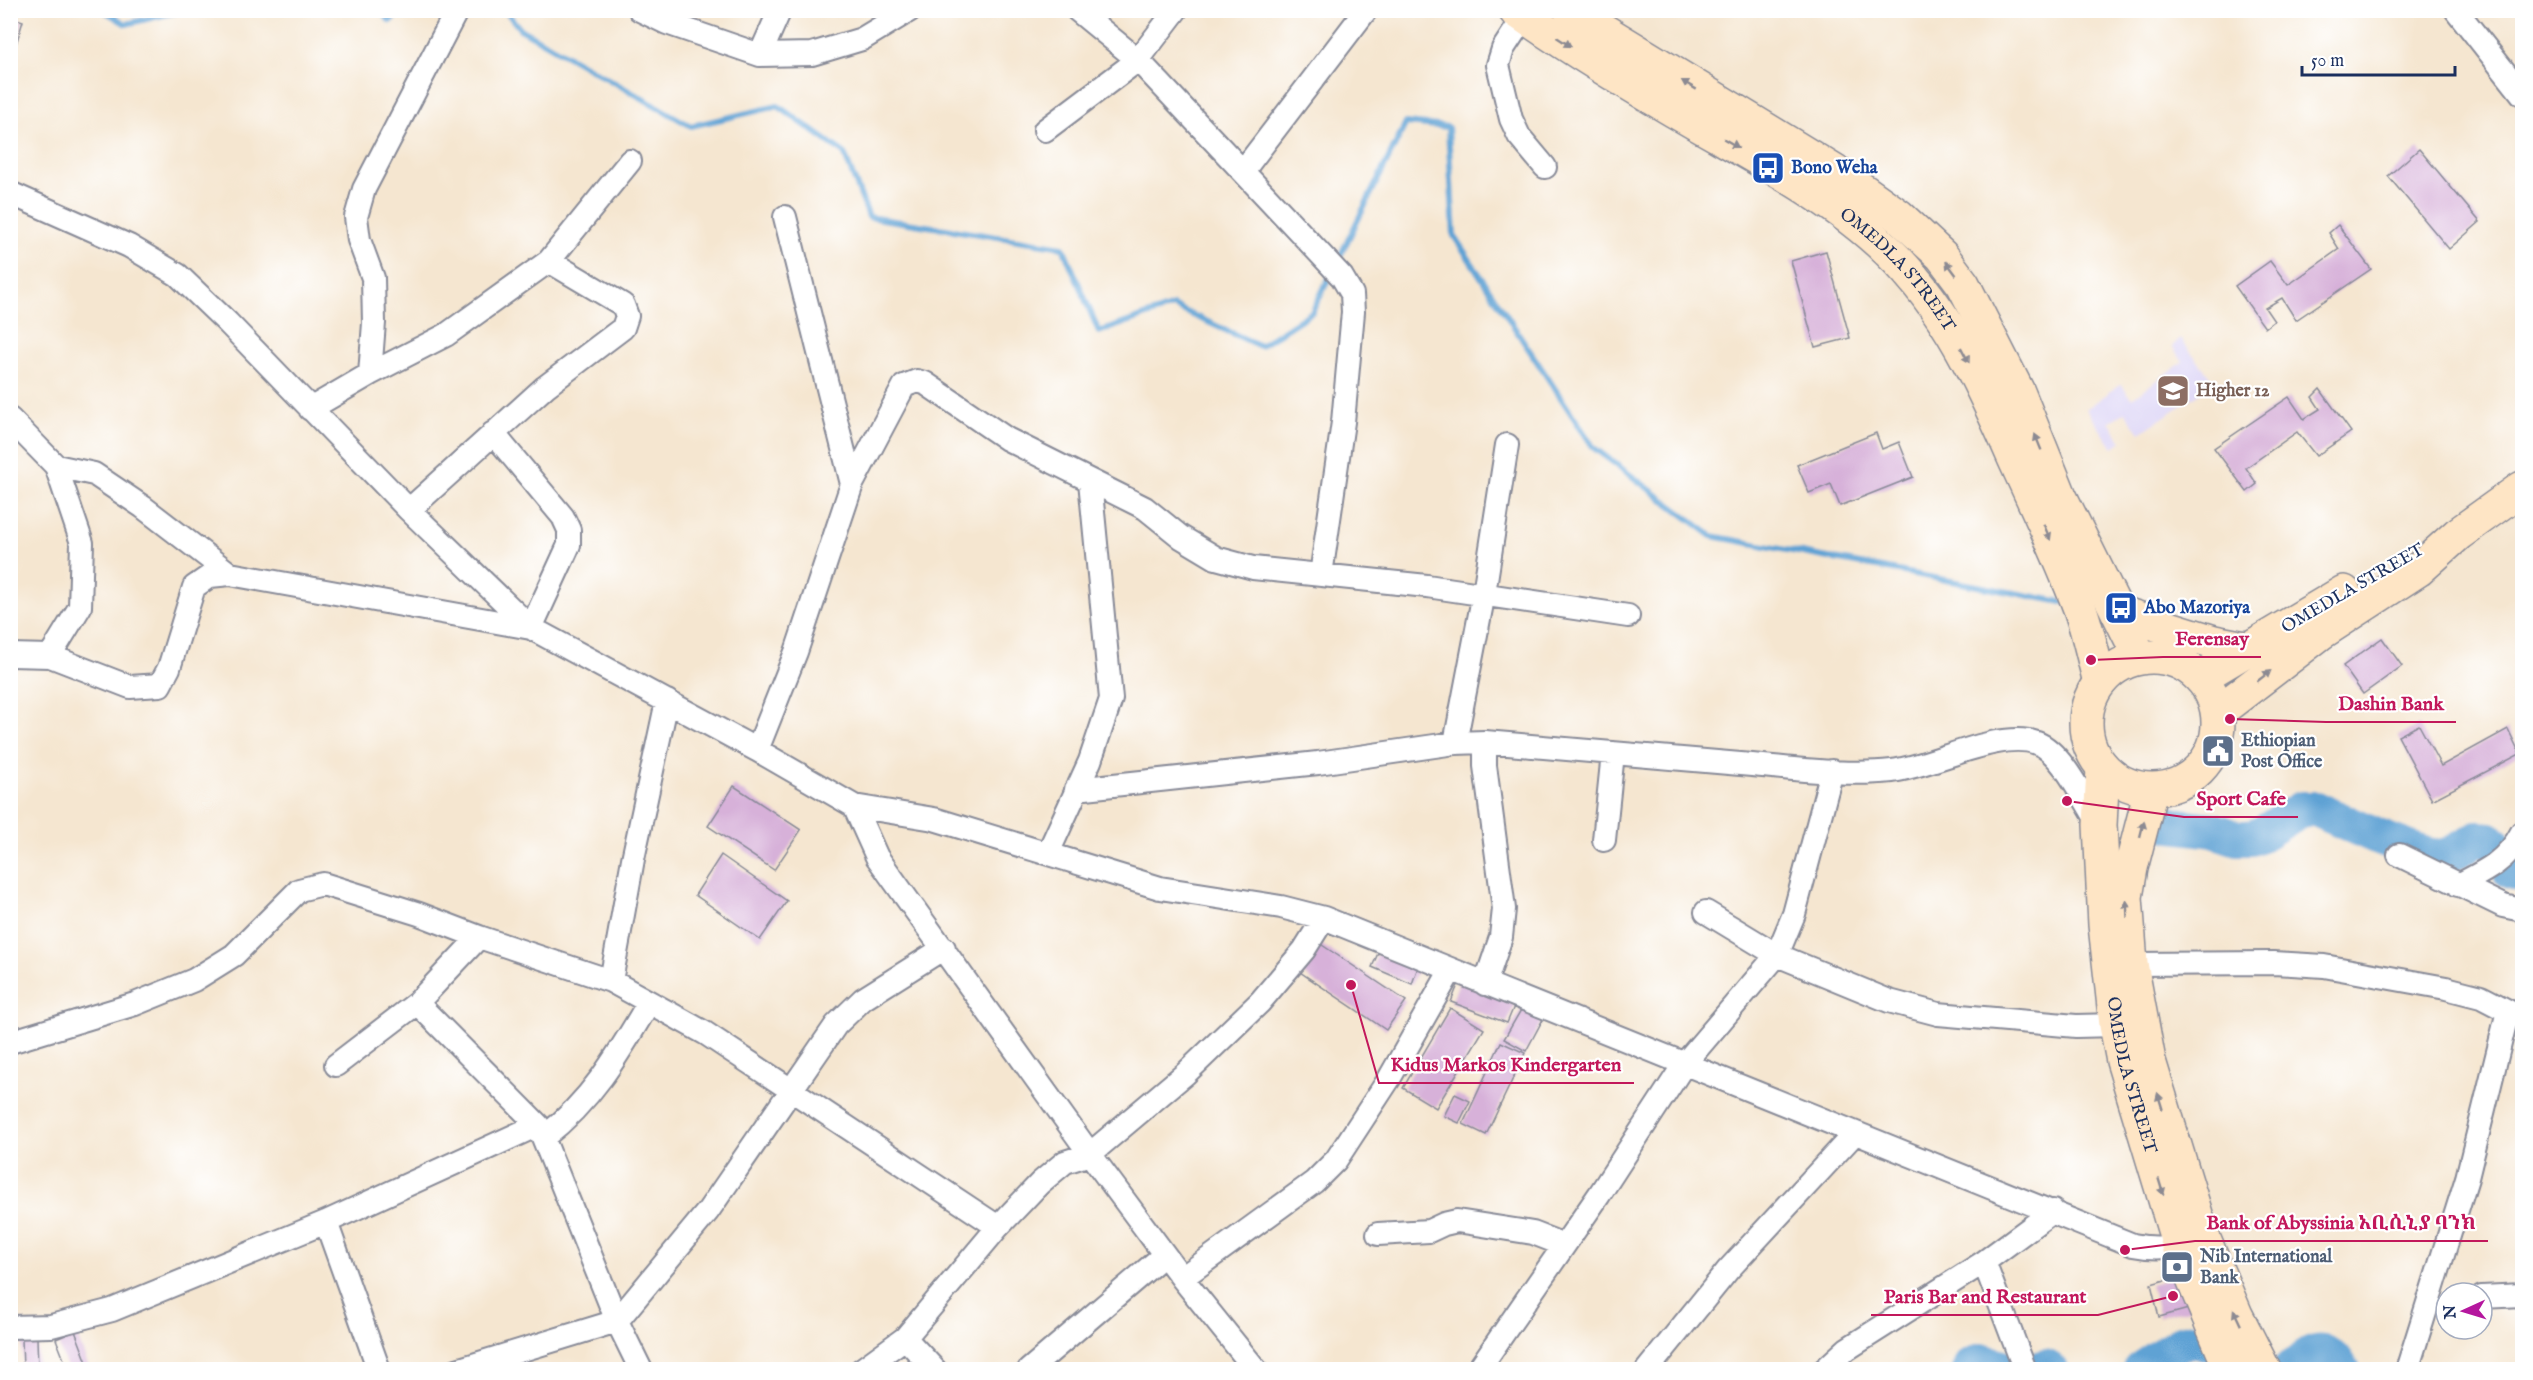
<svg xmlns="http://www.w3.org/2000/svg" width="2533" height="1380" font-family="'IM FELL English','Noto Serif Ethiopic',serif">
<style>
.built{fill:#ddd5f6}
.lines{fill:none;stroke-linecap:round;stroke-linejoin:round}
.stream{stroke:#5fa2d4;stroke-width:6}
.river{stroke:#5fa2d4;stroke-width:36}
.building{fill:#d7b1d9}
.street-casing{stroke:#888a97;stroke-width:26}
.secondary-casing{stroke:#888a97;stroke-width:36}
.street{stroke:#fff;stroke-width:22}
.secondary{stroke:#fee5c5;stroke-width:33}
.oneway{fill:#8c8a92}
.labels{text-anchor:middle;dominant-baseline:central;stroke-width:4.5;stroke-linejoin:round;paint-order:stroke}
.transit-label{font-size:18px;font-weight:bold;fill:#164399;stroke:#fff;text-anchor:start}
.street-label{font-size:18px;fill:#1b2f5e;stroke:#fff}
.education-label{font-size:18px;font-weight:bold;fill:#785e54;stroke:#fff;text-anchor:start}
.service-label{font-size:18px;font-weight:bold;fill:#4e5e75;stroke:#fff;text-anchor:start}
.leader{fill:none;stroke:#c2185b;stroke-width:2}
.callout-dot{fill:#c2185b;stroke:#fff;stroke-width:2}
.callout-label{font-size:20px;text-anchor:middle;font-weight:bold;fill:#c2185b;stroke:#fff;stroke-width:4.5;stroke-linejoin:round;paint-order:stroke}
</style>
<rect width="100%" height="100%" fill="#fff"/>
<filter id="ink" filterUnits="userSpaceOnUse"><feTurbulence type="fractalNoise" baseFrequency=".0167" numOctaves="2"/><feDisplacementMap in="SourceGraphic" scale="12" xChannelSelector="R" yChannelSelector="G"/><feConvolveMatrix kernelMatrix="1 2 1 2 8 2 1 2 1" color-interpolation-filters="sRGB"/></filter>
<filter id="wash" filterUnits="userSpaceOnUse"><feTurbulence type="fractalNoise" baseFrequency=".008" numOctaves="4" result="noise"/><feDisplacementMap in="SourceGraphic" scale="24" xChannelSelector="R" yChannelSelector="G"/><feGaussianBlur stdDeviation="1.35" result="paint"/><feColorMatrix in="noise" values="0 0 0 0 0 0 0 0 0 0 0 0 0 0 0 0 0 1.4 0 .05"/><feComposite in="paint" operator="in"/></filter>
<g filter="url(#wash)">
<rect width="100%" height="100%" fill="#f5e6d0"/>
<path class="built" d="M 2181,339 L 2215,383 L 2140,433 L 2125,412 L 2109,422 L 2122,441 L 2113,448 L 2086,409 L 2121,384 L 2132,398 L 2183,362 L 2172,346 Z"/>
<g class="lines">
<path class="stream" d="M 103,10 L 126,24 L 184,10
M 380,10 L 390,21 L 403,10
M 505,10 L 520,29 L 691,126 L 778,106 L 844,153 L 869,217 L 1063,247 L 1099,332 L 1173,306 L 1260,346 L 1312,312 L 1331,274
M 1336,264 L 1406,123 L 1448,127 L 1454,236 L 1594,448 L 1712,536 L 2062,602"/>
<path class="river" d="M 2154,815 L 2171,825 L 2213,830 L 2237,838 L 2252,838 L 2265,832 L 2301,809 L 2316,809 L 2376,836 L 2426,855 L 2441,857 L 2451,854 L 2478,839 L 2490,840 L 2501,851
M 2510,871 L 2522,874
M 1970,1370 L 1971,1366 L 1981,1361 L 2014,1370
M 2034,1370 L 2045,1367 L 2050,1370
M 2140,1370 L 2180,1343 L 2193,1340 L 2222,1348
M 2289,1370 C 2314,1352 2321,1342 2343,1370"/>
</g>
<g id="blocks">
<path class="building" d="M 10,17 L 23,21 L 11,61 L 10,61 Z
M 2419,149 L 2480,222 L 2449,249 L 2388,176 Z
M 2338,225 L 2371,269 L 2296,320 L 2282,298 L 2265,308 L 2274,321 L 2265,328 L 2235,286 L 2270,261 L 2288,285 L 2339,249 L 2329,233 Z
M 1826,251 L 1850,338 L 1815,347 L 1791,261 Z
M 2320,389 L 2351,432 L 2316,456 L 2297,432 L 2246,468 L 2257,484 L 2247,492 L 2214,448 L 2289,397 L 2304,419 L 2320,409 L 2312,397 Z
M 1876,433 L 1882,449 L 1899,442 L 1913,477 L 1840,506 L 1831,484 L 1809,493 L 1797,465 Z
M 2382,638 L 2402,666 L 2363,694 L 2343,666 Z
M 2419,725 L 2441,766 L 2508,729 L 2520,754 L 2432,800 L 2398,736 Z
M 734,786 L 801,830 L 774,870 L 708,826 Z
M 721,855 L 787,901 L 760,940 L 695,895 Z
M 1316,941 L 1406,1001 L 1386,1030 L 1297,970 Z
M 1379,951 L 1418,967 L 1412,984 L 1372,967 Z
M 1460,980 L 1515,1004 L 1507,1023 L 1451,1002 Z
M 1450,1008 L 1484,1029 L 1436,1108 L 1403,1088 Z
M 1522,1008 L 1543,1019 L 1526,1051 L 1504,1039 Z
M 1501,1042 L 1525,1053 L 1486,1135 L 1463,1124 Z
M 1455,1094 L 1470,1101 L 1459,1123 L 1444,1116 Z
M 2187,1274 L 2196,1307 L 2159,1317 L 2151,1284 Z
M 75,1331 L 90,1370 L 68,1370 L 56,1339 Z
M 22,1338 L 37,1338 L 38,1370 L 23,1370 Z"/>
</g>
</g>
<g filter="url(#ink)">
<use href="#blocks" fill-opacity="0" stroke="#888a97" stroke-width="1.5"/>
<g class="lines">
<defs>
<path id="street" d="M 640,10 L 667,23 L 760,55 L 812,54 L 862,39 L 910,10
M 1077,10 L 1138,60 L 1342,277 L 1352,294 L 1353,312 L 1343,422 L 1321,575
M 2456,10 L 2522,94
M 1524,17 L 1503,49 L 1498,65 L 1511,119 L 1519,136 L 1545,167
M 760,55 L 780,10
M 1045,130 L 1138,60 L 1176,10
M 1243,171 L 1366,10
M 10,193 L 129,246 L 178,275 L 228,323 L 409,510 L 531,628 L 757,750 L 854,806 L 877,857 L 1090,1154 L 1182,1278 L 1256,1370
M 370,374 L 374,323 L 373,278 L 359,240 L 356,217 L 364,189 L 457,10
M 310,409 L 370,374 L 446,335 L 549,261 L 630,161
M 10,419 L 56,466 L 82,543 L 80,607 L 50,656
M 56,466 L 94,474 L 143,507 L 230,574
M 852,484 L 904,386 L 917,381 L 925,383 L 1007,439 L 1145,508 L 1181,537 L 1216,558 L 1253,568 L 1427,586 L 1628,616
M 409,510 L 545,387 L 623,328 L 627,316 L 623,305 L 549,261
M 10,655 L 50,656 L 130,687 L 160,685 L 169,668 L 194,587 L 210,576 L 230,574 L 531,628 L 569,545 L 569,530 L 563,517 L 493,433
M 1455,743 L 1484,593 L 1507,445
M 757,750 L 796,652 L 852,484 L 785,217
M 1076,789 L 1318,763 L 1455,743 L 1485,742 C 1574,750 1663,758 1752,765 C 1798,769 1847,776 1892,771 C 1934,766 1999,729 2037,743 C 2062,752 2085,802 2100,825
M 854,806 L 934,819 L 1160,888 L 1281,907 L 1324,918 L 2133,1245 C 2153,1249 2172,1249 2192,1241
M 1604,840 L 1613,753
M 1048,853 L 1090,761 L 1111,699 L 1090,481
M 2399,855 L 2503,906 L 2522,910
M 2458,885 C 2486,871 2508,860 2522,832
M 1706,912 L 1777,955 L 1889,1001 L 1938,1014 L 2076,1026 L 2116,1025
M 2131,964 L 2274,963 L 2324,966 L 2446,988 L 2481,997 L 2508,1011
M 611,981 L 633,859 L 667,701
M 1485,984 L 1501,937 L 1504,909 L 1485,766 L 1485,742
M 417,1003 L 538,1125 L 617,1321 L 641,1370
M 10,1042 L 135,1004 L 194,980 L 234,955 L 299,890 L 323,884 L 419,914 L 479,937
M 336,1065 L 417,1003 L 479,937 L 611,981 L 705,1033 L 998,1227
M 544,1137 C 592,1100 618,1055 648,1004
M 326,1222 L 379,1370
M 1378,1234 L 1429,1231 L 1444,1224 L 1457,1221 L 1533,1233 L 1564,1245
M 1984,1262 L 2053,1211
M 1182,1278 L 1314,1182 L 1336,1160 L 1389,1079 L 1451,970
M 2482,1297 L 2522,1295
M 10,1327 L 51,1326 L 112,1310 L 326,1222 L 538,1125
M 905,1338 L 935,1370
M 457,1370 L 617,1321 L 708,1211 L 836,1025 L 863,999 L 944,948
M 861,1370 L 905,1338 L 998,1227 L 1040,1183 L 1065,1162 L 1090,1154 L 1185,1074 L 1260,1002 L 1304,950 L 1324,918
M 1029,1370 L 1164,1255
M 1478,1370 L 1599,1195 L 1685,1063 L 1777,955 L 1794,914 L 1832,771
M 1647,1370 L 1728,1270 L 1855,1133
M 1824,1370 L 1847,1349 L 1984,1262 L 2025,1370
M 2407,1370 L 2467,1178 L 2508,1011 L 2522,1017"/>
<g id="secondary">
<path id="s1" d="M 1515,10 C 1574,51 1635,88 1697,124 C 1762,161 1833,198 1887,250 C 1948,308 1982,385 2015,460 C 2037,508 2060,556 2079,606 C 2088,630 2093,657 2100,682"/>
<path d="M 1570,10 L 1847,179 L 1899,216 L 1942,256 L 1963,284 L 2018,392 L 2060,496 L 2140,657"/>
<path d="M 2118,612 L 2214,642 L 2250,649"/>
<circle cx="2152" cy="723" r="66"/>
<path d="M 2201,677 L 2344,592"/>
<path d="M 2218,712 L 2321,633 L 2418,570 L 2458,534 L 2522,488"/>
<path id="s2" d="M 2103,768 L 2100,825 L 2105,925 L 2116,1025 L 2123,1061 L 2179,1246 L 2231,1370"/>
<path d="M 2151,790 L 2131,868 L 2126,897 L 2131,964 L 2149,1061 L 2203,1237 L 2236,1315 L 2264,1370"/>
</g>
</defs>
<use href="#street" class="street-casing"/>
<use href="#secondary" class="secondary-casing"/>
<use href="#street" class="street"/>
<use href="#secondary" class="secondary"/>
</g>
<defs><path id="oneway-solid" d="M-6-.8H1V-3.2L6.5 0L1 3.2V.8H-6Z" transform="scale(1.5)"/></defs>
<g class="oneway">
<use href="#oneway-solid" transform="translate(1564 42) rotate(33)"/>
<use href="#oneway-solid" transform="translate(1689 85) rotate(-149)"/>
<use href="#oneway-solid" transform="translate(1731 143) rotate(30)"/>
<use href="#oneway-solid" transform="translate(1951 268) rotate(-127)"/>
<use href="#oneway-solid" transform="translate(1965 355) rotate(62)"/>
<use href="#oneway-solid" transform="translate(2038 442) rotate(-112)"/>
<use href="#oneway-solid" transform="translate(2047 532) rotate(67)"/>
<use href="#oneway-solid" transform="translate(2264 676) rotate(-38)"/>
<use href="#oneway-solid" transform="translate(2142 829) rotate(-76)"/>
<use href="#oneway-solid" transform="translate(2127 909) rotate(-93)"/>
<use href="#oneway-solid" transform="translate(2160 1101) rotate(-107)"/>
<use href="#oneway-solid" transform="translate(2161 1187) rotate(73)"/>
<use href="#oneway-solid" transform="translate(2237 1317) rotate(-115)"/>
</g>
</g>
<defs>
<symbol id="bus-square" viewBox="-11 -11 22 22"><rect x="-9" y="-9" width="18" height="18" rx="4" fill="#1a4fb4" stroke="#fff"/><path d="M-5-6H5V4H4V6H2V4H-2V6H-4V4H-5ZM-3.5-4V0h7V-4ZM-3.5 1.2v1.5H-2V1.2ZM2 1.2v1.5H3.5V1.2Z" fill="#fff"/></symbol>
<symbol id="university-square" viewBox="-11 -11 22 22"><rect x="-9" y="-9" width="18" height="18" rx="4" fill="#8d6e63" stroke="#fff"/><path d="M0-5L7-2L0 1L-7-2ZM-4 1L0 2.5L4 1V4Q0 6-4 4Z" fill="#fff"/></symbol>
<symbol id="civic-square" viewBox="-11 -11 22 22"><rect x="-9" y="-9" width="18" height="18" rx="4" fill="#5c6f8a" stroke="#fff"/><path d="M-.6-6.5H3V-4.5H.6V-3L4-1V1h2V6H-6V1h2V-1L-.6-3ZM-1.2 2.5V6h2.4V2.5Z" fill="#fff"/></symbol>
<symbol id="bank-square" viewBox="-11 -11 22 22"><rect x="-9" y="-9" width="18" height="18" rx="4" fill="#5c6f8a" stroke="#fff"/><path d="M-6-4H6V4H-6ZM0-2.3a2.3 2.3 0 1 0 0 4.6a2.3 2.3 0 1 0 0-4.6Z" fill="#fff"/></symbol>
</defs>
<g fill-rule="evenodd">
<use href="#bus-square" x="1749" y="149" width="38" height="38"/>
<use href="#university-square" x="2154" y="372" width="38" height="38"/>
<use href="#bus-square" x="2102" y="589" width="38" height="38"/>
<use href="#civic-square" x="2199" y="732" width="38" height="38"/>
<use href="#bank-square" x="2158" y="1248" width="38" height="38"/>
</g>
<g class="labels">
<g class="transit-label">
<text x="1791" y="168">Bono Weha</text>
<text x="2144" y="608">Abo Mazoriya</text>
</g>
<g class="street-label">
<text stroke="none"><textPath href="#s1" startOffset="465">OMEDLA STREET</textPath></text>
<text transform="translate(2353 589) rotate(-30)">OMEDLA STREET</text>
<text stroke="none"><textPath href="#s2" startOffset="310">OMEDLA STREET</textPath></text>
</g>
<g class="education-label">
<text x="2196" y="391">Higher 12</text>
</g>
<g class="service-label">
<text x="2241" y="741">Ethiopian<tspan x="2241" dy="21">Post Office</tspan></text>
<text x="2200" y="1257">Nib International<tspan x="2200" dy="21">Bank</tspan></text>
</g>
</g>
<path class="leader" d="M2091 660L2163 657H2261M2230 719L2326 722H2456M2067 801L2184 817H2298M1351 985L1379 1083H1634M2125 1250L2195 1241H2488M2173 1296L2098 1315H1871"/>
<g class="callout-dot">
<circle cx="2091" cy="660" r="6"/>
<circle cx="2230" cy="719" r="6"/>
<circle cx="2067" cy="801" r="6"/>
<circle cx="1351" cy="985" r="6"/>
<circle cx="2125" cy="1250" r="6"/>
<circle cx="2173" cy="1296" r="6"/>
</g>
<g class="callout-label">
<text x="2212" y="645">Ferensay</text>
<text x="2391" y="710">Dashin Bank</text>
<text x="2241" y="805">Sport Cafe</text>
<text x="1506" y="1071">Kidus Markos Kindergarten</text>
<text x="2341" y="1229">Bank of Abyssinia አቢሲኒያ ባንክ</text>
<text x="1985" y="1303">Paris Bar and Restaurant</text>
</g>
<rect width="2533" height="1380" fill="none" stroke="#fff" stroke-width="36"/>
<g transform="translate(2464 1311) rotate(266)"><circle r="28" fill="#ffffff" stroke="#a4acbf" stroke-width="1.5"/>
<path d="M0-4.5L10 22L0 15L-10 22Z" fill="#b5179e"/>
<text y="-9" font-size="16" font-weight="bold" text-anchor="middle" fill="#1b2f5e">N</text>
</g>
<path d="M2302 66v9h153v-9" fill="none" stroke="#1b2f5e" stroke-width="3"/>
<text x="2311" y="66" font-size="18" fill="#1b2f5e" stroke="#ffffff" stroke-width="4.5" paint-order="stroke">50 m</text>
</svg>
